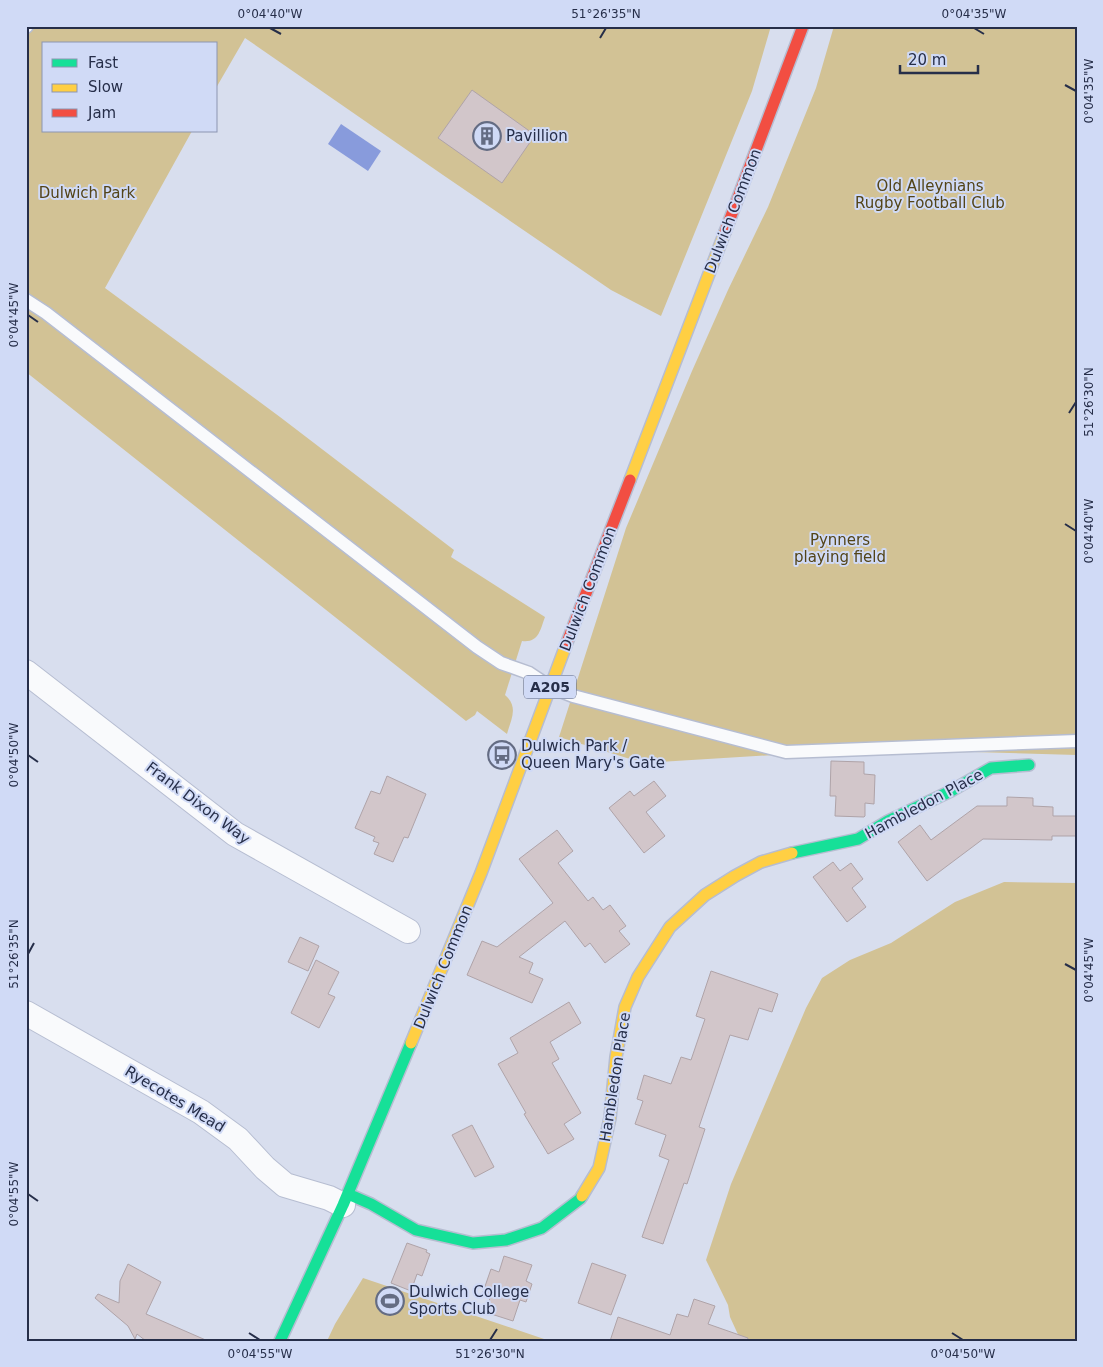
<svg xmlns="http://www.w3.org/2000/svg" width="1103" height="1367" font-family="'DejaVu Sans',sans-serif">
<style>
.green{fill:#d2c295}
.water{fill:#889bdc}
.building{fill:#d2c6ca;stroke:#afa3a8}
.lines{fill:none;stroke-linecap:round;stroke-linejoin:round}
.lane-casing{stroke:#b6bdd1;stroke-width:15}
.street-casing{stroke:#b6bdd1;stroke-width:26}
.fast-casing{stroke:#b6bdd1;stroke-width:14}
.slow-casing{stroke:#b6bdd1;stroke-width:14}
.jam-casing{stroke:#b6bdd1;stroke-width:14}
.lane{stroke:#f9fafc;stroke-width:12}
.street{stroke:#f9fafc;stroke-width:24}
.fast{stroke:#16e098;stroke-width:11}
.slow{stroke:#ffcf43;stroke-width:11}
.jam{stroke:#f24e42;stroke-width:11}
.ticks{fill:none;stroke:#262e49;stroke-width:2}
.labels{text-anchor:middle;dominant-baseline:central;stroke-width:4;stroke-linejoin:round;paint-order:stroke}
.shield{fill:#d0daf6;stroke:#59627d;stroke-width:1}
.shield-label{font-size:14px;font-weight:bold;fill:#262e49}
.poi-label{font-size:15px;fill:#262e49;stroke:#d0daf6;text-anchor:start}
.park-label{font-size:15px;fill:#534417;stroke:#d0daf6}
.street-label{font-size:15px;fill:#262e49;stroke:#d0daf6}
.neatline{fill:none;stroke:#262e49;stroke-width:2}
.ticks-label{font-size:12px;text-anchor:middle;fill:#262e49}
</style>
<rect width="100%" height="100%" fill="#d8deee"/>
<path class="green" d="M 26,26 L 771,26 L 752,91 L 661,316 L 611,290 L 443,175 L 245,38 L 216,88 L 216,44 L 44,44 L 44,131 L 192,131 L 105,288 L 280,417 L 454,550 L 451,557 L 545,617 C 540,630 539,643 522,641 L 505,695 C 519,707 511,719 507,734 L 477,711 L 475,715 L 466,721 L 26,372 Z
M 834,26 L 1077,26 L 1077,755 L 974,752 L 790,754 L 643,763 L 559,737 L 626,528 L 692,371 L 728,290 L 768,207 L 816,88 Z
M 1004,882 L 1077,883 L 1077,1341 L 741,1341 L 730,1317 L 728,1305 L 706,1260 L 731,1184 L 806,1008 L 822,978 L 850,960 L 891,943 L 955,902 Z
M 363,1278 L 547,1340 L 549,1341 L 327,1341 L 335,1324 Z"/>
<path class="water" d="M 341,124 L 381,151 L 368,171 L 328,144 Z"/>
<path class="building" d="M 472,90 L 535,135 L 502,183 L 438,138 Z
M 831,761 L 864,762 L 864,774 L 875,775 L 874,804 L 865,803 L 865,816 L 864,817 L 835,816 L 836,796 L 830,796 Z
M 387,776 L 426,794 L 408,838 L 404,837 L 393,862 L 374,854 L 379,843 L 373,841 L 375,837 L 355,828 L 371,791 L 380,794 Z
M 654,781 L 666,796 L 646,812 L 665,836 L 644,853 L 609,808 L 630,791 L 634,796 Z
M 1007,797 L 1033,798 L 1033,806 L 1053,807 L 1053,816 L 1077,816 L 1077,836 L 1052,836 L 1052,840 L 983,839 L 927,881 L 898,842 L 920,825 L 931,840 L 977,806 L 1007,806 Z
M 557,830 L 573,851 L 558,863 L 588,901 L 593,897 L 603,910 L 610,905 L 626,926 L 619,931 L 630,944 L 605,963 L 590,943 L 585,947 L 565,921 L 519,957 L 533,963 L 529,973 L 543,979 L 532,1003 L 467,975 L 482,941 L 497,947 L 553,903 L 519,859 Z
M 833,862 L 840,871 L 851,863 L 863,879 L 852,888 L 866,907 L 847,922 L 813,877 Z
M 300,937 L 319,946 L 308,971 L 288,962 Z
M 316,960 L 339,972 L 328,994 L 335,997 L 319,1028 L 291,1013 Z
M 711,971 L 778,994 L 772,1012 L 759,1008 L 748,1040 L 730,1035 L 699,1127 L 705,1129 L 687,1184 L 684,1183 L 663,1244 L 642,1237 L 669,1160 L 659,1156 L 666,1135 L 635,1124 L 643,1101 L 637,1099 L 644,1075 L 671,1084 L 681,1057 L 691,1060 L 705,1019 L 696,1016 Z
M 569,1002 L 581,1023 L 550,1042 L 559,1059 L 552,1063 L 581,1113 L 564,1124 L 574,1139 L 548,1154 L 524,1114 L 526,1113 L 498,1064 L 518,1053 L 510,1038 Z
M 472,1125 L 494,1167 L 475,1177 L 452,1135 Z
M 407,1243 L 427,1250 L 426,1252 L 430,1254 L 422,1276 L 417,1274 L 411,1291 L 391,1283 Z
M 504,1256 L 532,1265 L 526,1281 L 532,1284 L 526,1302 L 520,1300 L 513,1321 L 485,1312 L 490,1298 L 482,1295 L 491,1269 L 499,1272 Z
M 592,1263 L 626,1275 L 611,1315 L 578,1303 Z
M 128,1264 L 161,1282 L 146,1314 L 208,1341 L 146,1341 L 137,1334 L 135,1339 L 128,1326 L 95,1298 L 98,1294 L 119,1303 L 120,1281 Z
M 694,1299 L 715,1306 L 708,1324 L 748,1338 L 747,1341 L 610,1341 L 618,1317 L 670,1335 L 677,1314 L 688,1317 Z"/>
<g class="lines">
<defs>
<path id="lane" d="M 26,27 L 27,26
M 26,300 L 46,313 L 477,647 L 501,663 L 529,673 L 550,687 L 573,696 L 786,752 L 1077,741"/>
<path id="street" d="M 26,672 L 235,834 L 408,931
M 26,1013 L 201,1112 L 238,1139 L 265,1168 L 285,1185 L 329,1198 L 343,1205"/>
<path id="fast" d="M 792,853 L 858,839 L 888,821 L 951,791 L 991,768 L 1029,765
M 348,1194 L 371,1204 L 416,1230 L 473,1243 L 506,1240 L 542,1228 L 580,1199 L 582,1196
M 280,1341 L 343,1205 L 411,1043"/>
<path id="slow" d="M 630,480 L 725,232
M 411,1043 L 481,873 L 566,645
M 582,1196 L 599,1168 L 610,1118 L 616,1057 L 625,1007 L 638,977 L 670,927 L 705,895 L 735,876 L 761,862 L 792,853"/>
<path id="jam" d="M 725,232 L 803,26
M 566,645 L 630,480"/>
</defs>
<use href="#lane" class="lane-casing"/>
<use href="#street" class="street-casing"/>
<use href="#fast" class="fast-casing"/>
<use href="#slow" class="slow-casing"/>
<use href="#jam" class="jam-casing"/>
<use href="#lane" class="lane"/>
<use href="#street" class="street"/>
<use href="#fast" class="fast"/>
<use href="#slow" class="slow"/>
<use href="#jam" class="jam"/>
</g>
<path class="ticks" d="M 270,28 L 281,34M 974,28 L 984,34M 600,38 L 606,28M 1065,85 L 1076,91M 28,315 L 38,322M 1069,413 L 1076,402M 1065,524 L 1076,531M 28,755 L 38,762M 28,954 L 34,943M 1065,964 L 1076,970M 28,1194 L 38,1201M 249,1333 L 260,1340M 952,1333 L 963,1340M 490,1340 L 497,1329"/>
<defs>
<symbol id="building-ring" viewBox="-11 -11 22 22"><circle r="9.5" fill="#d0daf6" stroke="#646c83" stroke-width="1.5"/><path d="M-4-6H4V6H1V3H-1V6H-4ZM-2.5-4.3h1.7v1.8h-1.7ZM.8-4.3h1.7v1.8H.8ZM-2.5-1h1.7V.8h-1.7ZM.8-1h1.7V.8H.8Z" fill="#646c83"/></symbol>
<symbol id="bus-ring" viewBox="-11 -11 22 22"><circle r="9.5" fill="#d0daf6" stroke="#646c83" stroke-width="1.5"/><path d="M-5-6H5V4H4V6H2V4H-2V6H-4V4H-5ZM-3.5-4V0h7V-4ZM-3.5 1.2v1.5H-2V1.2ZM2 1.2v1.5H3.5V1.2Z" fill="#646c83"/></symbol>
<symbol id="stadium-ring" viewBox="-11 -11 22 22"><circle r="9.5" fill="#d0daf6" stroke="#646c83" stroke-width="1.5"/><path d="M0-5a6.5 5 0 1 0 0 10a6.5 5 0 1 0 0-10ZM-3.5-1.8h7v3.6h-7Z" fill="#646c83"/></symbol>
</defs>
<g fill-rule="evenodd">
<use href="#building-ring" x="471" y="120" width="32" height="32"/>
<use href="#bus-ring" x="486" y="739" width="32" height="32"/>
<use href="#stadium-ring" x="374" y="1285" width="32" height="32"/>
</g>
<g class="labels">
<rect class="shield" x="524" y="675.5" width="52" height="23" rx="4"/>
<g class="shield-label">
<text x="550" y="687">A205</text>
</g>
<g class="poi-label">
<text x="506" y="136">Pavillion</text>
<text x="521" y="746">Dulwich Park /<tspan x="521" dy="17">Queen Mary's Gate</tspan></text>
<text x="409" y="1292">Dulwich College<tspan x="409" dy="17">Sports Club</tspan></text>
</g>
<g class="park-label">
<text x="930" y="186">Old Alleynians<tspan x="930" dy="17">Rugby Football Club</tspan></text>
<text x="87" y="193">Dulwich Park</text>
<text x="840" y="540">Pynners<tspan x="840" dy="17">playing field</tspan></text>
</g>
<g class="street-label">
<text transform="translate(733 211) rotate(-69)">Dulwich Common</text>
<text transform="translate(588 589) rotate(-69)">Dulwich Common</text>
<text transform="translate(198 803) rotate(37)">Frank Dixon Way</text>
<text transform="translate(924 804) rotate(-28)">Hambledon Place</text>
<text transform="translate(443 967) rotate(-68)">Dulwich Common</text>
<text transform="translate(615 1077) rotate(-81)">Hambledon Place</text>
<text transform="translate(175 1099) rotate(31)">Ryecotes Mead</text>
</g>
</g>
<rect width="1103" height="1367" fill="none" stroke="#d0daf6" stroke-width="55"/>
<rect x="42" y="42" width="175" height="90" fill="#d0daf6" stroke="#8c95b1"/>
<rect x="52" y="59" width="25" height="8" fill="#16e098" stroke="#8c95b1"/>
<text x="88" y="68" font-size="15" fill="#262e49">Fast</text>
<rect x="52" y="84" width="25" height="8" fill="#ffcf43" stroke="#8c95b1"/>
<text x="88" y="92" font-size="15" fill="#262e49">Slow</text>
<rect x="52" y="109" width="25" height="8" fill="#f24e42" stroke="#8c95b1"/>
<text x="88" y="118" font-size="15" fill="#262e49">Jam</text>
<path d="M900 65v8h78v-8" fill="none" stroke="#262e49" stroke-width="2.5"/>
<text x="908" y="65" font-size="15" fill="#262e49" stroke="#d0daf6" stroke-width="4" paint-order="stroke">20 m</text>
<rect x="28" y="28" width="1048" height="1312" class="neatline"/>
<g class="ticks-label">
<text x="270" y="18">0°04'40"W</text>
<text x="606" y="18">51°26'35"N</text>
<text x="974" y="18">0°04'35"W</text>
<text transform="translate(1089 91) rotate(-90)" y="4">0°04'35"W</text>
<text transform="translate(14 315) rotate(-90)" y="4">0°04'45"W</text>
<text transform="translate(1089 402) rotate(-90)" y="4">51°26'30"N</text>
<text transform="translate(1089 531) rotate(-90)" y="4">0°04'40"W</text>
<text transform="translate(14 755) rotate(-90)" y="4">0°04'50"W</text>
<text transform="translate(14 954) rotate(-90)" y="4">51°26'35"N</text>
<text transform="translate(1089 970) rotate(-90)" y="4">0°04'45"W</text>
<text transform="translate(14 1194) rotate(-90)" y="4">0°04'55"W</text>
<text x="260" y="1358">0°04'55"W</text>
<text x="490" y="1358">51°26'30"N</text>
<text x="963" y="1358">0°04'50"W</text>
</g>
</svg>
